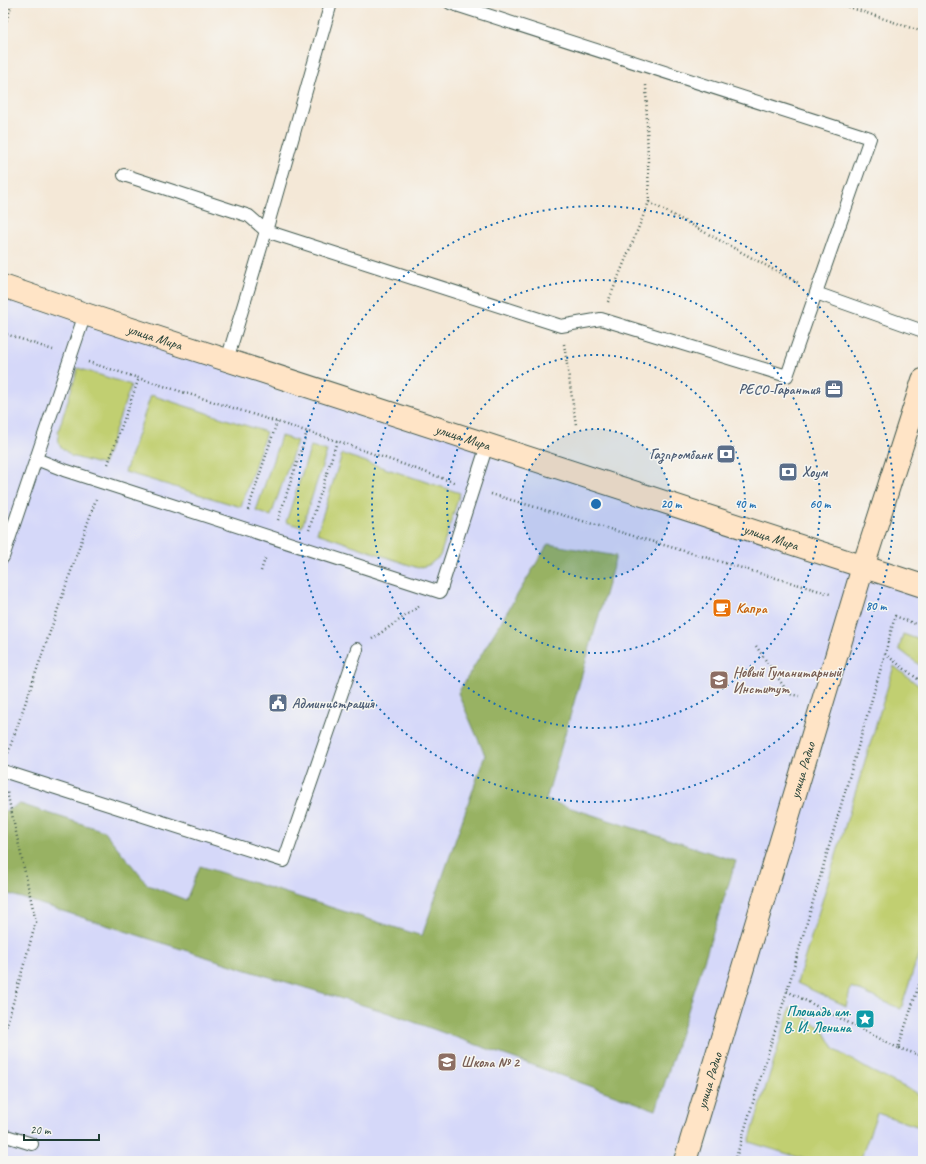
<svg xmlns="http://www.w3.org/2000/svg" width="926" height="1164" font-family="Caveat,sans-serif">
<style>
.built{fill:#d5d8f9}
.green{fill:#c1cf71;stroke:#708652}
.forest{fill:#98b263;stroke:#5c784c}
.lines{fill:none;stroke-linecap:round;stroke-linejoin:round}
.service-casing{stroke:#3f574c;stroke-width:14}
.secondary-casing{stroke:#3f574c;stroke-width:24}
.path{stroke:#3f574c;stroke-width:2.5;stroke-dasharray:1 3;stroke-linecap:butt}
.service{stroke:#fff;stroke-width:12}
.secondary{stroke:#ffe4c6;stroke-width:22}
.ring{fill:none;stroke:#1f6fb2;stroke-width:2;stroke-dasharray:2 4}
.labels{text-anchor:middle;dominant-baseline:central;stroke-width:3;stroke-linejoin:round;paint-order:stroke}
.street-label{font-size:14px;fill:#1f3d34;stroke:#f6f6f2}
.service-label{font-size:14px;font-weight:bold;fill:#4e5e75;stroke:#f6f6f2;text-anchor:end}
.food-label{font-size:14px;font-weight:bold;fill:#c56008;stroke:#f6f6f2;text-anchor:start}
.education-label{font-size:14px;font-weight:bold;fill:#785e54;stroke:#f6f6f2;text-anchor:start}
.culture-label{font-size:14px;font-weight:bold;fill:#0d838f;stroke:#f6f6f2;text-anchor:end}
.centre{fill:#1f6fb2;stroke:#f6f6f2;stroke-width:2}
.ring-label{font-size:12px;text-anchor:middle;font-weight:bold;fill:#1f6fb2;stroke:#f6f6f2;stroke-width:3;stroke-linejoin:round;paint-order:stroke}
</style>
<rect width="100%" height="100%" fill="#f6f6f2"/>
<filter id="ink" filterUnits="userSpaceOnUse"><feTurbulence type="fractalNoise" baseFrequency=".025" numOctaves="2"/><feDisplacementMap in="SourceGraphic" scale="8" xChannelSelector="R" yChannelSelector="G"/><feConvolveMatrix kernelMatrix="1 2 1 2 8 2 1 2 1" color-interpolation-filters="sRGB"/></filter>
<filter id="wash" filterUnits="userSpaceOnUse"><feTurbulence type="fractalNoise" baseFrequency=".012" numOctaves="4" result="noise"/><feDisplacementMap in="SourceGraphic" scale="16" xChannelSelector="R" yChannelSelector="G"/><feGaussianBlur stdDeviation="0.9" result="paint"/><feColorMatrix in="noise" values="0 0 0 0 0 0 0 0 0 0 0 0 0 0 0 0 0 1.4 0 .05"/><feComposite in="paint" operator="in"/></filter>
<g filter="url(#wash)">
<rect width="100%" height="100%" fill="#f4e8d7"/>
<path class="built" d="M 3,286 L 923,586 L 923,1161 L 3,1161 Z"/>
<path class="green" d="M 78,368 L 131,385 L 103,465 L 71,456 L 59,445 L 58,432 Z
M 151,395 L 266,432 L 241,507 L 125,472 Z
M 281,436 L 297,441 L 271,516 L 256,511 Z
M 311,446 L 327,451 L 302,527 L 286,522 Z
M 342,454 L 460,493 L 440,556 L 429,565 L 418,568 L 317,533 Z
M 903,634 L 923,641 L 923,668 L 899,649 Z
M 894,666 L 923,689 L 923,940 L 901,1009 L 851,987 L 846,1006 L 797,983 Z
M 790,1008 L 823,1029 L 835,1050 L 871,1071 L 923,1096 L 923,1128 L 877,1113 L 860,1161 L 811,1161 L 749,1142 Z"/>
<path class="forest" d="M 548,544 L 616,556 L 546,800 L 736,861 L 656,1110 L 389,1013 L 250,971 L 3,892 L 3,812 L 20,804 L 104,831 L 148,885 L 186,900 L 200,866 L 422,936 L 485,755 L 458,693 Z"/>
</g>
<g filter="url(#ink)">
<g class="lines">
<defs>
<path id="service" d="M 124,175 L 249,216 L 266,231 L 331,3
M 816,293 L 923,331
M 85,314 L 36,459 L 64,470 L 440,592 L 487,445
M 227,360 L 266,231 L 561,326 L 601,319 L 787,376 L 870,138 L 450,3
M 3,557 L 36,459
M 3,771 L 284,861 L 357,649
M 3,1135 L 32,1144"/>
<g id="secondary">
<path id="s1" d="M 3,286 L 85,314 L 923,586"/>
<path id="s2" d="M 685,1161 L 863,567 L 923,380"/>
</g>
</defs>
<use href="#service" class="service-casing"/>
<use href="#secondary" class="secondary-casing"/>
<path class="path" d="M 837,3 L 923,32
M 3,32 L 12,3
M 649,202 L 800,284
M 608,302 L 649,202 L 646,85
M 3,333 L 53,350
M 564,344 L 576,425
M 88,362 L 337,441 L 456,483
M 108,464 L 139,378
M 491,494 L 830,594
M 248,510 L 277,422
M 278,520 L 307,432
M 309,530 L 337,441
M 919,534 L 923,523
M 261,571 L 266,556
M 372,639 L 421,605
M 756,646 L 789,694 L 799,696
M 885,654 L 923,683
M 8,753 L 96,499
M 923,973 L 898,1048 L 923,1056
M 787,991 L 898,1048
M 3,1038 L 36,922 L 7,792
M 735,1161 L 787,991 L 885,654 L 895,616 L 923,627"/>
<use href="#service" class="service"/>
<use href="#secondary" class="secondary"/>
</g>
</g>
<circle cx="596" cy="504" r="75" fill="#1f6fb2" fill-opacity=".12"/>
<g class="ring">
<circle cx="596" cy="504" r="75"/>
<circle cx="596" cy="504" r="149"/>
<circle cx="596" cy="504" r="224"/>
<circle cx="596" cy="504" r="298"/>
</g>
<defs>
<symbol id="office-square" viewBox="-11 -11 22 22"><rect x="-9" y="-9" width="18" height="18" rx="4" fill="#5c6f8a" stroke="#f6f6f2"/><path d="M-6-3h4V-5.5h4V-3h4V5H-6ZM-1-4.5V-3h2v-1.5ZM-6 0V1H6V0Z" fill="#fff"/></symbol>
<symbol id="bank-square" viewBox="-11 -11 22 22"><rect x="-9" y="-9" width="18" height="18" rx="4" fill="#5c6f8a" stroke="#f6f6f2"/><path d="M-6-4H6V4H-6ZM0-2.3a2.3 2.3 0 1 0 0 4.6a2.3 2.3 0 1 0 0-4.6Z" fill="#fff"/></symbol>
<symbol id="cafe-square" viewBox="-11 -11 22 22"><rect x="-9" y="-9" width="18" height="18" rx="4" fill="#e8710a" stroke="#f6f6f2"/><path d="M-5.5-4.5H6V0H3Q3 3.5 0 3.5H-2.5Q-5.5 3.5-5.5 0ZM3-3.2v2h1.7v-2ZM-6 4.5H4V6H-6Z" fill="#fff"/></symbol>
<symbol id="university-square" viewBox="-11 -11 22 22"><rect x="-9" y="-9" width="18" height="18" rx="4" fill="#8d6e63" stroke="#f6f6f2"/><path d="M0-5L7-2L0 1L-7-2ZM-4 1L0 2.5L4 1V4Q0 6-4 4Z" fill="#fff"/></symbol>
<symbol id="civic-square" viewBox="-11 -11 22 22"><rect x="-9" y="-9" width="18" height="18" rx="4" fill="#5c6f8a" stroke="#f6f6f2"/><path d="M-.6-6.5H3V-4.5H.6V-3L4-1V1h2V6H-6V1h2V-1L-.6-3ZM-1.2 2.5V6h2.4V2.5Z" fill="#fff"/></symbol>
<symbol id="sight-square" viewBox="-11 -11 22 22"><rect x="-9" y="-9" width="18" height="18" rx="4" fill="#0f9aa8" stroke="#f6f6f2"/><path d="M0-6L1.8-2.2L6-1.7L2.9 1.2L3.7 5.4L0 3.3L-3.7 5.4L-2.9 1.2L-6-1.7L-1.8-2.2Z" fill="#fff"/></symbol>
<symbol id="school-square" viewBox="-11 -11 22 22"><rect x="-9" y="-9" width="18" height="18" rx="4" fill="#8d6e63" stroke="#f6f6f2"/><path d="M0-5L7-2L0 1L-7-2ZM-4 1L0 2.5L4 1V4Q0 6-4 4Z" fill="#fff"/></symbol>
</defs>
<g fill-rule="evenodd">
<use href="#office-square" x="823" y="378" width="22" height="22"/>
<use href="#bank-square" x="715" y="443" width="22" height="22"/>
<use href="#bank-square" x="777" y="461" width="22" height="22"/>
<use href="#cafe-square" x="711" y="597" width="22" height="22"/>
<use href="#university-square" x="708" y="669" width="22" height="22"/>
<use href="#civic-square" x="267" y="692" width="22" height="22"/>
<use href="#sight-square" x="854" y="1008" width="22" height="22"/>
<use href="#school-square" x="436" y="1051" width="22" height="22"/>
</g>
<g class="labels">
<g class="street-label">
<text stroke="none"><textPath href="#s1" startOffset="160">улица Мира</textPath></text>
<text stroke="none"><textPath href="#s1" startOffset="484">улица Мира</textPath></text>
<text stroke="none"><textPath href="#s1" startOffset="808">улица Мира</textPath></text>
<text stroke="none"><textPath href="#s2" startOffset="408">улица Радио</textPath></text>
<text stroke="none"><textPath href="#s2" startOffset="84">улица Радио</textPath></text>
</g>
<g class="service-label">
<text x="820" y="389">РЕСО-Гарантия</text>
<text x="712" y="454">Газпромбанк</text>
<text x="802" y="472" text-anchor="start">Хоум</text>
<text x="292" y="703" text-anchor="start">Администрация</text>
</g>
<g class="food-label">
<text x="736" y="608">Капра</text>
</g>
<g class="education-label">
<text x="733" y="672">Новый Гуманитарный<tspan x="733" dy="16">Институт</tspan></text>
<text x="461" y="1062">Школа № 2</text>
</g>
<g class="culture-label">
<text x="851" y="1011">Площадь им.<tspan x="851" dy="16">В. И. Ленина</tspan></text>
</g>
</g>
<circle cx="596" cy="504" r="6" class="centre"/>
<g class="ring-label">
<text x="671" y="508">20 m</text>
<text x="745" y="508">40 m</text>
<text x="820" y="508">60 m</text>
<text x="876" y="610">80 m</text>
</g>
<rect width="926" height="1164" fill="none" stroke="#f6f6f2" stroke-width="16"/>
<path d="M24 1134v6h75v-6" fill="none" stroke="#1f3d34" stroke-width="2"/>
<text x="30" y="1134" font-size="12" fill="#1f3d34" stroke="#f6f6f2" stroke-width="3" paint-order="stroke">20 m</text>
</svg>
